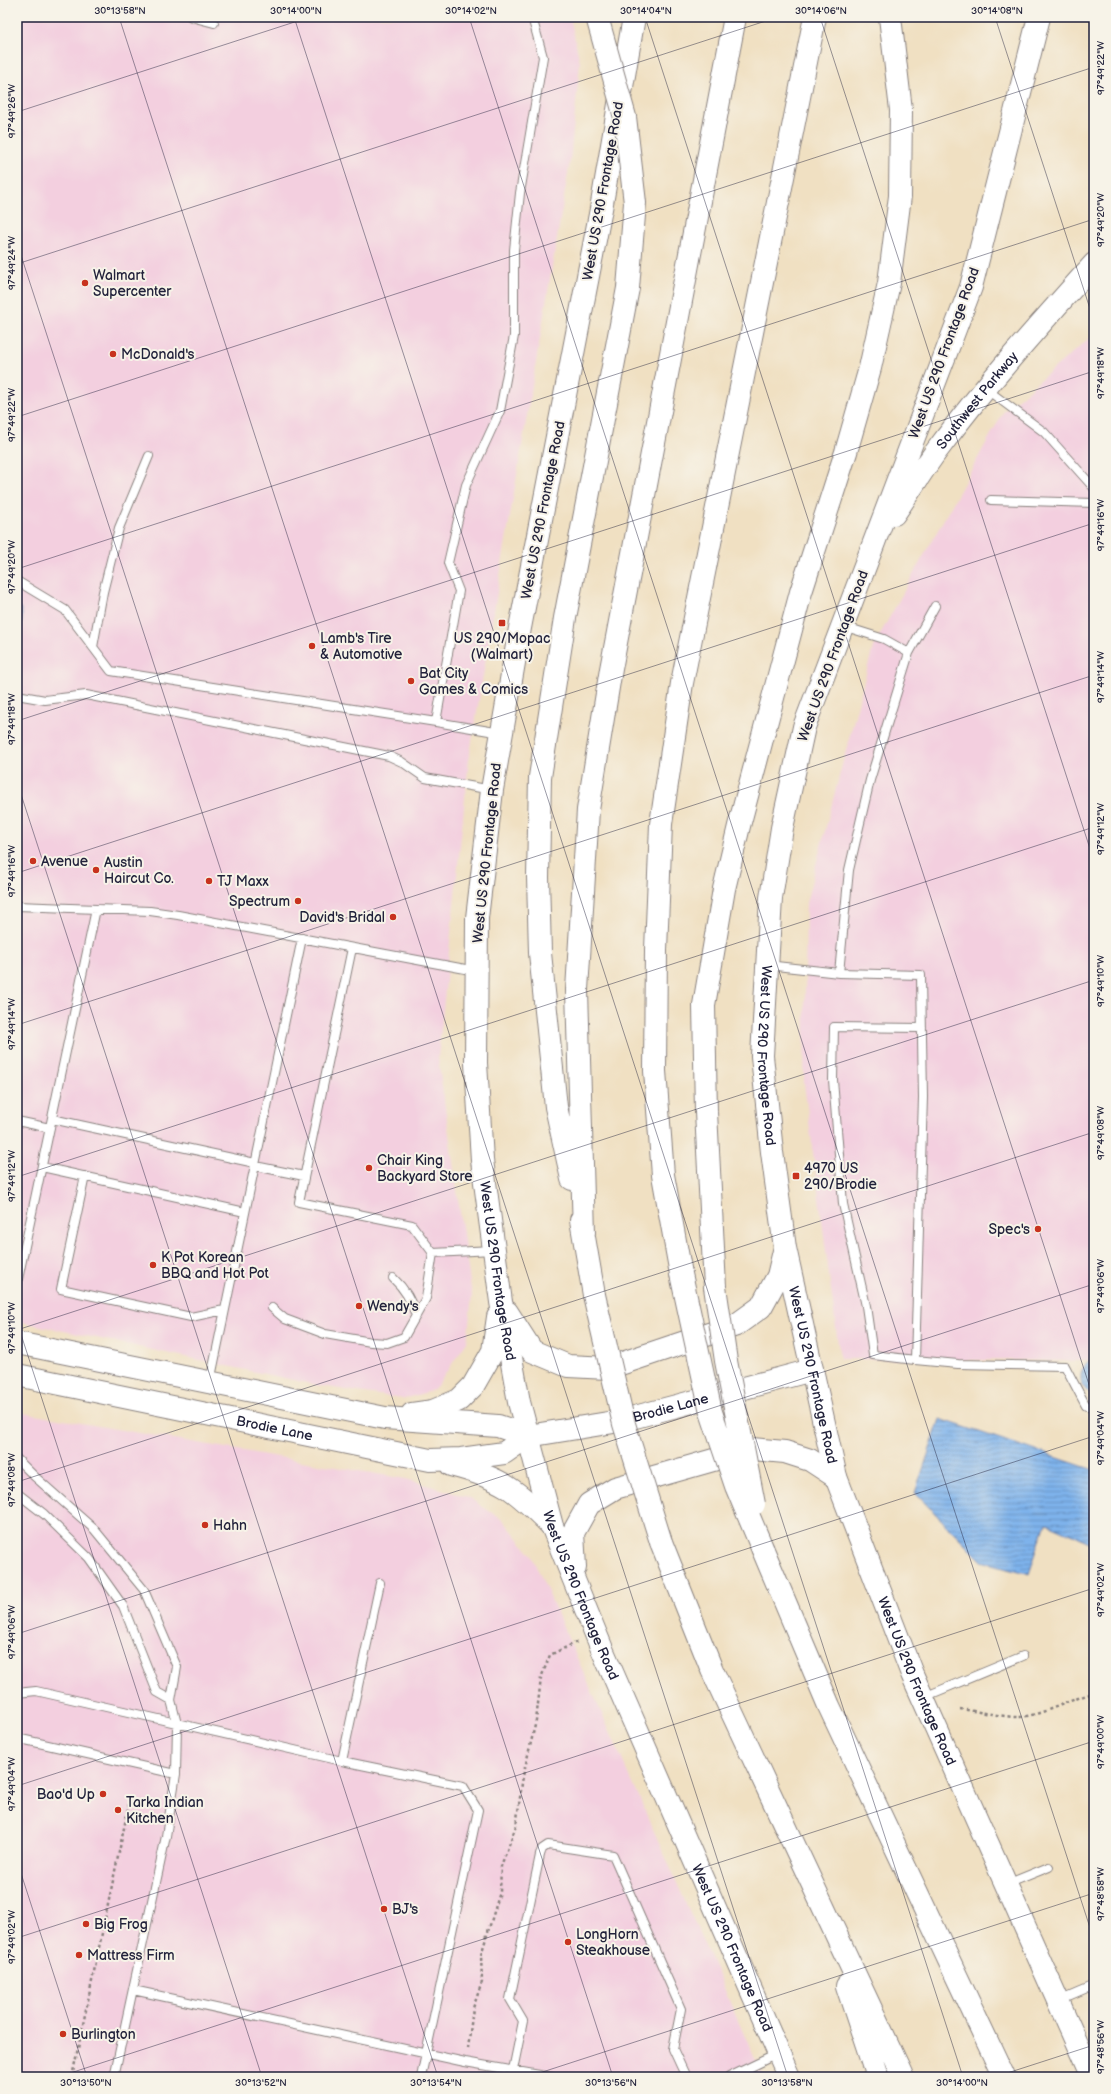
<svg xmlns="http://www.w3.org/2000/svg" width="1111" height="2094" font-family="'Balsamiq Sans',sans-serif">
<style>
.built{fill:#f3cfdf}
.water{fill:url(#water-rules);stroke:#506a93}
.lines{fill:none;stroke-linecap:round;stroke-linejoin:round}
.service-casing{stroke:#89817e;stroke-width:10}
.secondary-casing{stroke:#89817e;stroke-width:24}
.motorway-casing{stroke:#89817e;stroke-width:24}
.path{stroke:#89817e;stroke-width:2.5;stroke-dasharray:3 3;stroke-linecap:butt}
.service{stroke:#fff;stroke-width:8}
.secondary{stroke:#fff;stroke-width:22}
.motorway{stroke:#fff;stroke-width:22}
.motorway-bridge-casing{stroke:#89817e;stroke-width:24;stroke-linecap:butt}
.motorway-bridge{stroke:#fff;stroke-width:22}
.ticks{fill:none;stroke:#22223b;stroke-width:1;stroke-opacity:0.45}
.poi-dot{fill:#c8321e;stroke:#f7f3e8;stroke-width:1.5}
.labels{text-anchor:middle;dominant-baseline:central;stroke-width:4;stroke-linejoin:round;paint-order:stroke}
.street-label{font-size:14px;fill:#22223b;stroke:#f7f3e8}
.poi-label{font-size:14px;fill:#22223b;stroke:#f7f3e8;text-anchor:start}
.neatline{fill:none;stroke:#22223b;stroke-width:1.5}
.ticks-label{font-size:10px;text-anchor:middle;fill:#22223b}
</style>
<defs>
<pattern id="water-rules" width="6" height="5" patternUnits="userSpaceOnUse"><rect width="6" height="5" fill="#7eb2eb"/><path d="M0 2.5h6" fill="none" stroke="#6790c0"/></pattern>
</defs>
<rect width="100%" height="100%" fill="#f7f3e8"/>
<filter id="ink" filterUnits="userSpaceOnUse"><feTurbulence type="fractalNoise" baseFrequency=".025" numOctaves="2"/><feDisplacementMap in="SourceGraphic" scale="8" xChannelSelector="R" yChannelSelector="G"/><feConvolveMatrix kernelMatrix="1 2 1 2 8 2 1 2 1" color-interpolation-filters="sRGB"/></filter>
<filter id="wash" filterUnits="userSpaceOnUse"><feTurbulence type="fractalNoise" baseFrequency=".012" numOctaves="4" result="noise"/><feDisplacementMap in="SourceGraphic" scale="16" xChannelSelector="R" yChannelSelector="G"/><feGaussianBlur stdDeviation="0.9" result="paint"/><feColorMatrix in="noise" values="0 0 0 0 0 0 0 0 0 0 0 0 0 0 0 0 0 1.4 0 .05"/><feComposite in="paint" operator="in"/></filter>
<g filter="url(#wash)">
<rect width="100%" height="100%" fill="#f0e0c2"/>
<path class="built" d="M 17,17 L 570,17 L 580,63 L 570,161 L 469,759 L 438,1058 L 472,1296 L 467,1342 L 434,1390 L 404,1399 L 321,1386 L 17,1321 Z
M 1094,334 L 1094,1361 L 840,1359 L 804,1083 L 806,903 L 873,647 L 1004,411 Z
M 17,1412 L 406,1479 L 468,1497 L 504,1521 L 531,1554 L 763,2077 L 17,2077 Z"/>
<path class="water" d="M 17,603 C 24,612 23,619 20,630 L 17,629 Z
M 1094,1359 L 1094,1396 L 1082,1386 C 1079,1373 1082,1365 1094,1359 Z
M 940,1419 L 1094,1470 L 1094,1544 L 1046,1523 L 1029,1574 L 982,1561 L 915,1493 Z"/>
</g>
<g filter="url(#ink)">
<g class="lines">
<defs>
<path id="service" d="M 191,17 L 214,23
M 986,389 L 1044,432 L 1094,488
M 991,500 L 1094,503
M 17,581 L 65,610 L 111,671 L 436,722
M 843,626 L 884,639 L 909,653 L 935,606
M 93,647 L 103,592 L 119,528 L 149,456
M 17,695 L 45,700 L 86,695 L 389,756 L 402,762 L 425,778 L 492,790
M 501,733 L 436,722 L 459,591 L 448,563 L 466,485 L 500,411 L 514,336 L 514,250 L 520,193 L 543,57 L 532,17
M 17,906 L 150,911 L 178,915 L 476,971
M 352,948 L 299,1202 L 412,1225 L 433,1253 L 493,1250
M 767,965 L 839,973 L 921,975 L 923,1097 L 915,1360 L 873,1355 L 866,1306 L 843,1204 L 833,1080 L 834,1027 L 922,1028
M 839,973 L 849,870 L 870,780 L 909,653
M 52,1119 L 255,1163
M 17,1121 L 50,1128
M 255,1166 L 304,1176
M 42,1167 L 245,1212
M 85,1176 L 61,1289 L 191,1317 L 224,1310
M 393,1278 C 405,1289 412,1301 416,1316
M 17,1284 L 96,909
M 272,1308 L 285,1319 L 325,1334 L 371,1342 L 387,1343 L 404,1337 L 426,1298 L 433,1253
M 915,1360 L 958,1364 L 1065,1366 L 1086,1406 L 1094,1406
M 210,1382 L 302,938
M 17,1459 L 34,1476 L 94,1529 L 144,1590 L 177,1667 L 171,1700 L 177,1724 L 176,1774 L 166,1836 L 114,2077
M 17,1493 L 44,1514 L 89,1558 L 123,1606 L 157,1692 L 171,1700
M 380,1583 L 342,1761 L 463,1786 L 478,1810 L 421,2077
M 17,1693 L 36,1691 L 342,1761
M 924,1697 L 1023,1656
M 17,1736 L 21,1739 L 176,1774
M 1007,1884 L 1049,1867
M 133,1990 L 465,2062 L 551,2077
M 1059,2001 L 1094,1986
M 513,2070 L 523,2021 L 510,1999 L 540,1855 L 542,1849 L 548,1845 L 613,1855 L 681,2009 L 673,2049 L 686,2077
M 729,2077 L 777,2054"/>
<g id="secondary">
<path id="s1" d="M 634,17 L 601,209 L 520,628 L 492,790 L 477,918 L 476,1063 L 482,1160 L 501,1302 L 519,1402 L 552,1526 L 602,1649 L 789,2077"/>
<path id="s2" d="M 1039,17 L 971,287 L 804,727 L 782,828 L 771,898 L 762,1056 L 772,1152 L 785,1248 L 836,1477 L 912,1674 L 1092,2077"/>
<path id="s3" d="M 894,514 C 909,493 922,470 938,449 C 986,384 1040,324 1094,264"/>
<path d="M 507,1312 L 532,1351 L 568,1366 L 608,1368 L 736,1325 L 761,1307 L 778,1276 L 784,1251"/>
<path d="M 17,1343 L 385,1418 L 498,1426 L 528,1436"/>
<path id="s4" d="M 17,1375 L 430,1460 L 461,1459 L 504,1453 L 528,1436 L 620,1421 L 812,1370"/>
<path d="M 412,1414 L 433,1411 L 459,1400 L 473,1386 L 493,1351 L 498,1317"/>
<path d="M 451,1465 C 502,1478 515,1489 551,1525"/>
<path d="M 575,1568 L 573,1533 L 589,1504 L 615,1488 L 752,1449 L 785,1452 L 810,1460 L 836,1477"/>
</g>
<path id="motorway" d="M 572,1179 L 556,1107 L 540,953 L 538,877 L 540,777 L 565,618 L 628,288
M 581,1220 L 594,1295
M 584,1233 L 577,990 L 588,810 L 611,669 L 735,17
M 681,1274 L 663,1175 L 655,1071 L 656,950 L 661,824 L 682,683 L 815,17
M 715,1287 L 706,1112 L 704,1005 L 724,889 L 739,826 L 801,592 L 846,452 L 870,368 L 889,283 L 900,196 L 901,110 L 890,17
M 661,1542 L 712,1670 L 903,2077
M 763,1550 L 829,1706 L 1004,2077
M 847,1986 L 877,2077"/>
</defs>
<use href="#service" class="service-casing"/>
<use href="#secondary" class="secondary-casing"/>
<use href="#motorway" class="motorway-casing"/>
<path class="path" d="M 960,1709 C 975,1711 1009,1718 1021,1717 C 1046,1714 1070,1699 1094,1693
M 17,1760 L 19,1761 L 20,1751
M 468,2049 L 473,2008 L 482,1982 L 481,1955 L 500,1892 L 501,1866 L 516,1826 L 523,1776 L 536,1721 L 541,1678 L 550,1655 L 579,1641
M 72,2077 L 129,1804"/>
<use href="#service" class="service"/>
<use href="#secondary" class="secondary"/>
<use href="#motorway" class="motorway"/>
<defs>
<path id="motorway-bridge" d="M 597,17 L 625,117 L 635,203 L 628,288
M 681,1274 L 711,1412 L 736,1486 L 763,1550
M 715,1287 L 726,1361 L 754,1504
M 594,1295 L 624,1424 L 661,1542"/>
</defs>
<use href="#motorway-bridge" class="motorway-bridge-casing"/>
<use href="#motorway-bridge" class="motorway-bridge"/>
</g>
</g>
<path class="ticks" d="M 119,17 L 788,2077M 294,17 L 963,2077M 469,17 L 1094,1940M 645,17 L 1094,1400M 820,17 L 1094,861M 995,17 L 1094,321M 17,112 L 310,17M 17,243 L 613,2077M 17,264 L 778,17M 17,417 L 1094,67M 17,569 L 1094,219M 17,721 L 1094,371M 17,782 L 438,2077M 17,873 L 1094,523M 17,1025 L 1094,675M 17,1177 L 1094,827M 17,1322 L 262,2077M 17,1330 L 1094,980M 17,1482 L 1094,1132M 17,1634 L 1094,1284M 17,1786 L 1094,1436M 17,1861 L 87,2077M 17,1938 L 1094,1588M 58,2077 L 1094,1741M 527,2077 L 1094,1893M 995,2077 L 1094,2045"/>
<g class="poi-dot">
<circle cx="85" cy="283" r="4"/>
<circle cx="113" cy="354" r="4"/>
<rect x="498" y="619" width="8" height="8" rx="2"/>
<circle cx="312" cy="646" r="4"/>
<circle cx="411" cy="681" r="4"/>
<circle cx="33" cy="861" r="4"/>
<circle cx="96" cy="870" r="4"/>
<circle cx="209" cy="881" r="4"/>
<circle cx="298" cy="901" r="4"/>
<circle cx="393" cy="917" r="4"/>
<circle cx="369" cy="1168" r="4"/>
<rect x="792" y="1172" width="8" height="8" rx="2"/>
<circle cx="1038" cy="1229" r="4"/>
<circle cx="153" cy="1265" r="4"/>
<circle cx="359" cy="1306" r="4"/>
<circle cx="205" cy="1525" r="4"/>
<circle cx="103" cy="1794" r="4"/>
<circle cx="118" cy="1810" r="4"/>
<circle cx="384" cy="1909" r="4"/>
<circle cx="86" cy="1924" r="4"/>
<circle cx="568" cy="1942" r="4"/>
<circle cx="79" cy="1955" r="4"/>
<circle cx="63" cy="2034" r="4"/>
</g>
<g class="labels">
<g class="street-label">
<text transform="translate(603 191) rotate(-80)">West US 290 Frontage Road</text>
<text transform="translate(944 353) rotate(-70)">West US 290 Frontage Road</text>
<text stroke="none"><textPath href="#s3" startOffset="141">Southwest Parkway</textPath></text>
<text transform="translate(543 510) rotate(-79)">West US 290 Frontage Road</text>
<text transform="translate(833 656) rotate(-70)">West US 290 Frontage Road</text>
<text transform="translate(487 853) rotate(-84)">West US 290 Frontage Road</text>
<text stroke="none"><textPath href="#s2" startOffset="1081">West US 290 Frontage Road</textPath></text>
<text stroke="none"><textPath href="#s1" startOffset="1269">West US 290 Frontage Road</textPath></text>
<text stroke="none"><textPath href="#s2" startOffset="1405">West US 290 Frontage Road</textPath></text>
<text stroke="none"><textPath href="#s4" startOffset="671">Brodie Lane</textPath></text>
<text stroke="none"><textPath href="#s4" startOffset="263">Brodie Lane</textPath></text>
<text stroke="none"><textPath href="#s1" startOffset="1605">West US 290 Frontage Road</textPath></text>
<text stroke="none"><textPath href="#s2" startOffset="1729">West US 290 Frontage Road</textPath></text>
<text stroke="none"><textPath href="#s1" startOffset="1989">West US 290 Frontage Road</textPath></text>
</g>
<g class="poi-label">
<text x="93" y="275">Walmart<tspan x="93" dy="16">Supercenter</tspan></text>
<text x="121" y="354">McDonald's</text>
<text x="320" y="638">Lamb's Tire<tspan x="320" dy="16">&amp; Automotive</tspan></text>
<text x="502" y="638" text-anchor="middle">US 290/Mopac<tspan x="502" dy="16">(Walmart)</tspan></text>
<text x="419" y="673">Bat City<tspan x="419" dy="16">Games &amp; Comics</tspan></text>
<text x="41" y="861">Avenue</text>
<text x="104" y="862">Austin<tspan x="104" dy="16">Haircut Co.</tspan></text>
<text x="217" y="881">TJ Maxx</text>
<text x="290" y="901" text-anchor="end">Spectrum</text>
<text x="385" y="917" text-anchor="end">David's Bridal</text>
<text x="377" y="1160">Chair King<tspan x="377" dy="16">Backyard Store</tspan></text>
<text x="804" y="1168">4970 US<tspan x="804" dy="16">290/Brodie</tspan></text>
<text x="1030" y="1229" text-anchor="end">Spec's</text>
<text x="161" y="1257">K Pot Korean<tspan x="161" dy="16">BBQ and Hot Pot</tspan></text>
<text x="367" y="1306">Wendy's</text>
<text x="213" y="1525">Hahn</text>
<text x="95" y="1794" text-anchor="end">Bao'd Up</text>
<text x="126" y="1802">Tarka Indian<tspan x="126" dy="16">Kitchen</tspan></text>
<text x="392" y="1909">BJ's</text>
<text x="94" y="1924">Big Frog</text>
<text x="576" y="1934">LongHorn<tspan x="576" dy="16">Steakhouse</tspan></text>
<text x="87" y="1955">Mattress Firm</text>
<text x="71" y="2034">Burlington</text>
</g>
</g>
<rect width="1111" height="2094" fill="none" stroke="#f7f3e8" stroke-width="44"/>
<rect x="22" y="22" width="1067" height="2050" class="neatline"/>
<g class="ticks-label">
<text x="120" y="14">30°13'58"N</text>
<text x="296" y="14">30°14'00"N</text>
<text x="471" y="14">30°14'02"N</text>
<text x="646" y="14">30°14'04"N</text>
<text x="821" y="14">30°14'06"N</text>
<text x="997" y="14">30°14'08"N</text>
<text transform="translate(1100 68) rotate(-90)" y="4">97°49'22"W</text>
<text transform="translate(11 111) rotate(-90)" y="4">97°49'26"W</text>
<text transform="translate(1100 220) rotate(-90)" y="4">97°49'20"W</text>
<text transform="translate(11 263) rotate(-90)" y="4">97°49'24"W</text>
<text transform="translate(1100 373) rotate(-90)" y="4">97°49'18"W</text>
<text transform="translate(11 415) rotate(-90)" y="4">97°49'22"W</text>
<text transform="translate(1100 525) rotate(-90)" y="4">97°49'16"W</text>
<text transform="translate(11 567) rotate(-90)" y="4">97°49'20"W</text>
<text transform="translate(1100 677) rotate(-90)" y="4">97°49'14"W</text>
<text transform="translate(11 719) rotate(-90)" y="4">97°49'18"W</text>
<text transform="translate(1100 829) rotate(-90)" y="4">97°49'12"W</text>
<text transform="translate(11 871) rotate(-90)" y="4">97°49'16"W</text>
<text transform="translate(1100 981) rotate(-90)" y="4">97°49'10"W</text>
<text transform="translate(11 1024) rotate(-90)" y="4">97°49'14"W</text>
<text transform="translate(1100 1133) rotate(-90)" y="4">97°49'08"W</text>
<text transform="translate(11 1176) rotate(-90)" y="4">97°49'12"W</text>
<text transform="translate(1100 1286) rotate(-90)" y="4">97°49'06"W</text>
<text transform="translate(11 1328) rotate(-90)" y="4">97°49'10"W</text>
<text transform="translate(1100 1438) rotate(-90)" y="4">97°49'04"W</text>
<text transform="translate(11 1480) rotate(-90)" y="4">97°49'08"W</text>
<text transform="translate(1100 1590) rotate(-90)" y="4">97°49'02"W</text>
<text transform="translate(11 1632) rotate(-90)" y="4">97°49'06"W</text>
<text transform="translate(1100 1742) rotate(-90)" y="4">97°49'00"W</text>
<text transform="translate(11 1784) rotate(-90)" y="4">97°49'04"W</text>
<text transform="translate(1100 1894) rotate(-90)" y="4">97°48'58"W</text>
<text transform="translate(11 1937) rotate(-90)" y="4">97°49'02"W</text>
<text transform="translate(1100 2047) rotate(-90)" y="4">97°48'56"W</text>
<text x="86" y="2086">30°13'50"N</text>
<text x="261" y="2086">30°13'52"N</text>
<text x="436" y="2086">30°13'54"N</text>
<text x="611" y="2086">30°13'56"N</text>
<text x="787" y="2086">30°13'58"N</text>
<text x="962" y="2086">30°14'00"N</text>
</g>
</svg>
